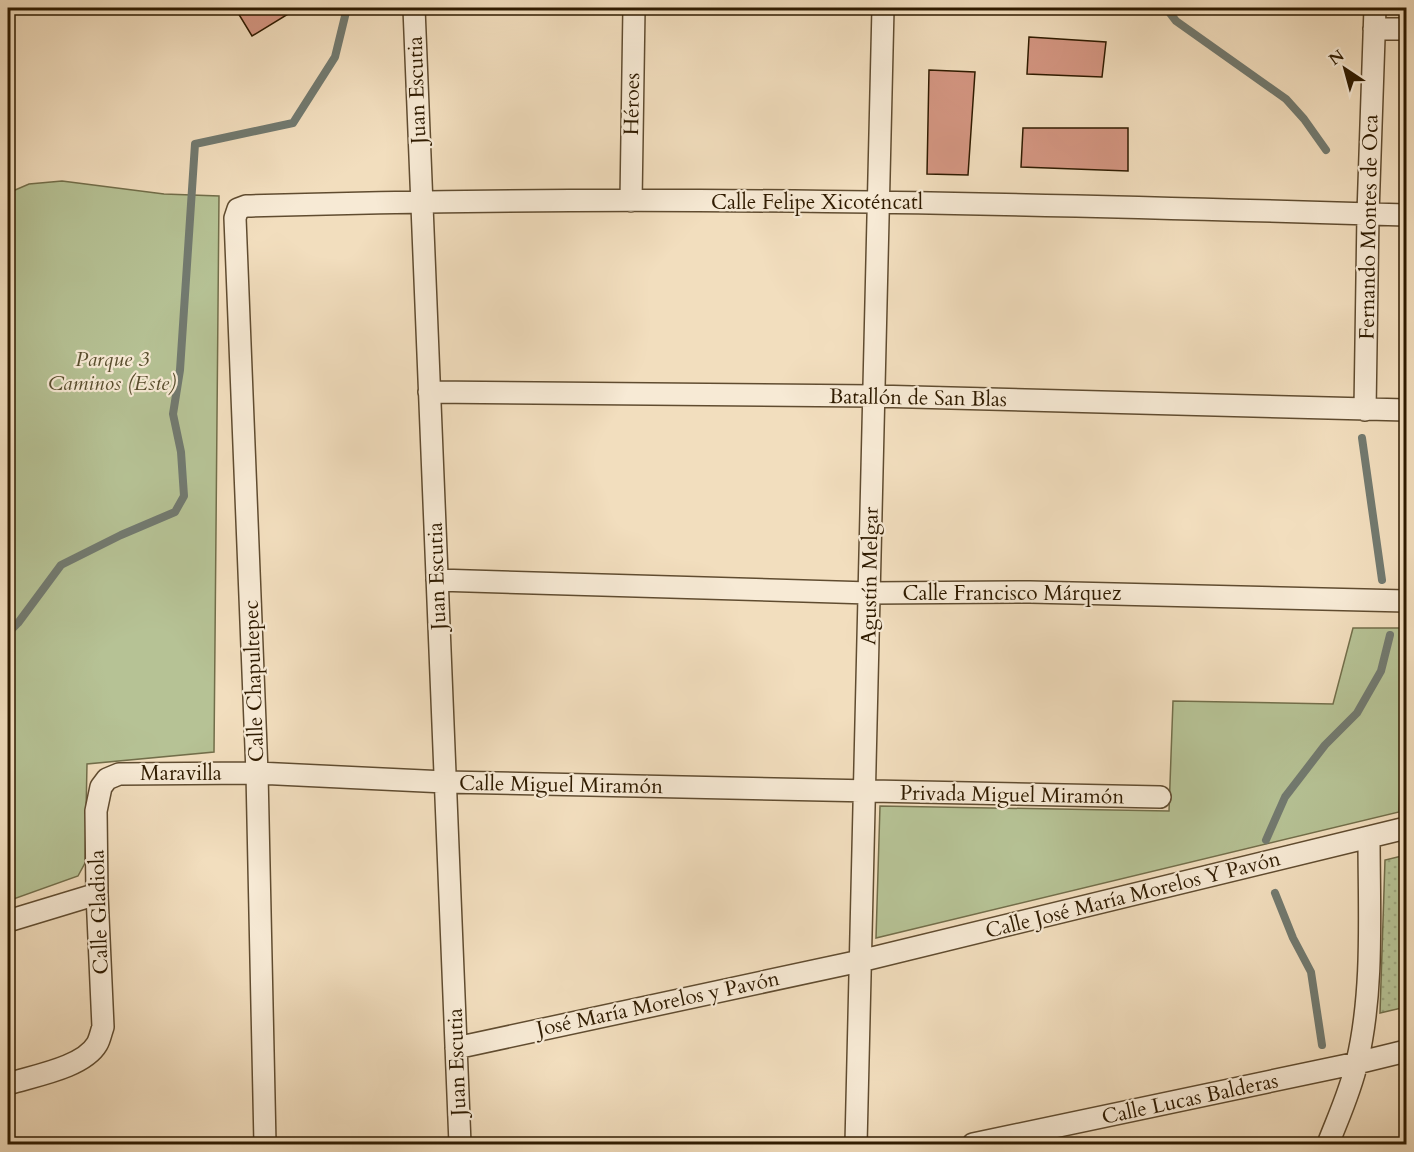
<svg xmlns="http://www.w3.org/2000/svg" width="1414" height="1152" font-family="Cardo,serif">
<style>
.grass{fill:url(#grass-dots);stroke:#726e4a;stroke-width:1.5}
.green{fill:#b6c295;stroke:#726e4a;stroke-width:1.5}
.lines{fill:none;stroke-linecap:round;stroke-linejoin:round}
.stream{stroke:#727a70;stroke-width:8}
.building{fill:#d49682;stroke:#2f1b00;stroke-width:1.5}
.street-casing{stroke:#604c30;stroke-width:24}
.street{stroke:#f7ead5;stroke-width:21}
.labels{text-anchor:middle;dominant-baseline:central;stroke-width:4.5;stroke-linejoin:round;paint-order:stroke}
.street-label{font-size:21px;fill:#2f1b00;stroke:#f7ead5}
.park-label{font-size:21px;font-style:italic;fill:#584d2d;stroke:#f7ead5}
</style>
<defs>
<pattern id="grass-dots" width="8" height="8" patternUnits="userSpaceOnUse" patternTransform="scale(1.5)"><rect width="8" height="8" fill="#b6c295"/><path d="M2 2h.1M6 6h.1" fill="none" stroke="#9da67f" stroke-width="1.8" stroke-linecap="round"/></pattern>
</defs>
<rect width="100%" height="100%" fill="#f2debe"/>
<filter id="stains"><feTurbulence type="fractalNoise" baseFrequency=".00333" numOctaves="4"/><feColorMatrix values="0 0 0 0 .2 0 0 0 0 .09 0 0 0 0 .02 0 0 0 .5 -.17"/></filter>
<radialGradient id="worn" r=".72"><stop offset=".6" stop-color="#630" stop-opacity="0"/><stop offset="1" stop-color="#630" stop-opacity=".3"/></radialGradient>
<path class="grass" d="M 1406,855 L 1406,1007 L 1380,1013 L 1385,860 Z"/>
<path class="green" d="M 62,181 L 164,194 L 219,196 L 214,752 L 87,764 L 85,863 L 78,876 L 8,901 L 8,193 L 29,184 Z
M 1353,628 L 1406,628 L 1399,812 L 876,938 L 880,806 L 1169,811 L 1173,701 L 1333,704 Z"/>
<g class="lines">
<path class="stream" d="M 1166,8 L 1176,21 L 1286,99 L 1304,119 L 1326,150
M 1362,438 L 1382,580
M 8,633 L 18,623 L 61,565 L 121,535 L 175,512 L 184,496 L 181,452 L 173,414 L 180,370 L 195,144 L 293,123 L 335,57 L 347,8
M 1266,840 L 1285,797 L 1325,745 L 1357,713 L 1381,671 L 1390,635
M 1275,893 L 1293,938 L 1311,972 L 1322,1045"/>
</g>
<path class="building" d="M 235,8 L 298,8 L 252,36 Z
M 1029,37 L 1106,42 L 1102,77 L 1027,74 Z
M 929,70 L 975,72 L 968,175 L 927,174 Z
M 1023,128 L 1128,128 L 1128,171 L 1021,167 Z"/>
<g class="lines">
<defs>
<path id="street" d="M 414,8 L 460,1144
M 1374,29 L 1406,29
M 631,201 L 634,8
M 429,392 L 874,396 L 1406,410
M 1365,410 L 1368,214 L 1375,8
M 437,580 L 869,593 L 1030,592 L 1406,601
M 8,921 L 97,894
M 456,1048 L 860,961 L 1406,828
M 8,1084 C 32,1076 83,1068 97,1044 C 100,1039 101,1032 103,1027 L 97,894 L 96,811 L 101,787 L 107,779 L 119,774 L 257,773 L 445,782 L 1160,797
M 265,1144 L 257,773 L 235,218 L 238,209 L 246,206 C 633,194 1020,203 1406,215
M 856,1144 L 883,8
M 973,1144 L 1357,1063 L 1406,1051
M 1328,1144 C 1338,1118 1351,1090 1357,1062 C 1374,990 1369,911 1369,837"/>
</defs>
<use href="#street" class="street-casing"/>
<use href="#street" class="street"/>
</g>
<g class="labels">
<g class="street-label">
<text transform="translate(417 90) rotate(-92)">Juan Escutia</text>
<text transform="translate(632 104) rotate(-89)">Héroes</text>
<text x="817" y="202">Calle Felipe Xicoténcatl</text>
<text transform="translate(1369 227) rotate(-89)">Fernando Montes de Oca</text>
<text transform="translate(918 398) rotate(1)">Batallón de San Blas</text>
<text transform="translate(437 576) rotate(-92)">Juan Escutia</text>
<text transform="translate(870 576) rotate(-89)">Agustín Melgar</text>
<text x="1012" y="593">Calle Francisco Márquez</text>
<text transform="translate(254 681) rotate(-92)">Calle Chapultepec</text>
<text x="181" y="773">Maravilla</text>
<text transform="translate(561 785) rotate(1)">Calle Miguel Miramón</text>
<text transform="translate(1012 795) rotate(1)">Privada Miguel Miramón</text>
<text transform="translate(1133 895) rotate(-14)">Calle José María Morelos Y Pavón</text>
<text transform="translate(99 912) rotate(-92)">Calle Gladiola</text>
<text transform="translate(658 1004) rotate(-12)">José María Morelos y Pavón</text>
<text transform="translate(457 1062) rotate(-92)">Juan Escutia</text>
<text transform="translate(1190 1099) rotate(-12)">Calle Lucas Balderas</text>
</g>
<g class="park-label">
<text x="112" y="359">Parque 3<tspan x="112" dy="24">Caminos (Este)</tspan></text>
</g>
</g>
<rect width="1414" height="1152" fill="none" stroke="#f2debe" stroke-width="30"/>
<rect x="9" y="9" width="1396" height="1134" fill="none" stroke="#2f1b00" stroke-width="3"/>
<rect x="15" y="15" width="1384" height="1122" fill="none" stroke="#2f1b00" stroke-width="1.5"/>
<g transform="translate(1345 69) rotate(324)" stroke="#f7ead5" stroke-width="4.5" paint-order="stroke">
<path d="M0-4.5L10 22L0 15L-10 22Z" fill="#2f1b00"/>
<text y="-9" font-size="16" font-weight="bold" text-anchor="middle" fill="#2f1b00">N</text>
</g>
<rect width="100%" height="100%" filter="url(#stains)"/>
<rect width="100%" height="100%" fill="url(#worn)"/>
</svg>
